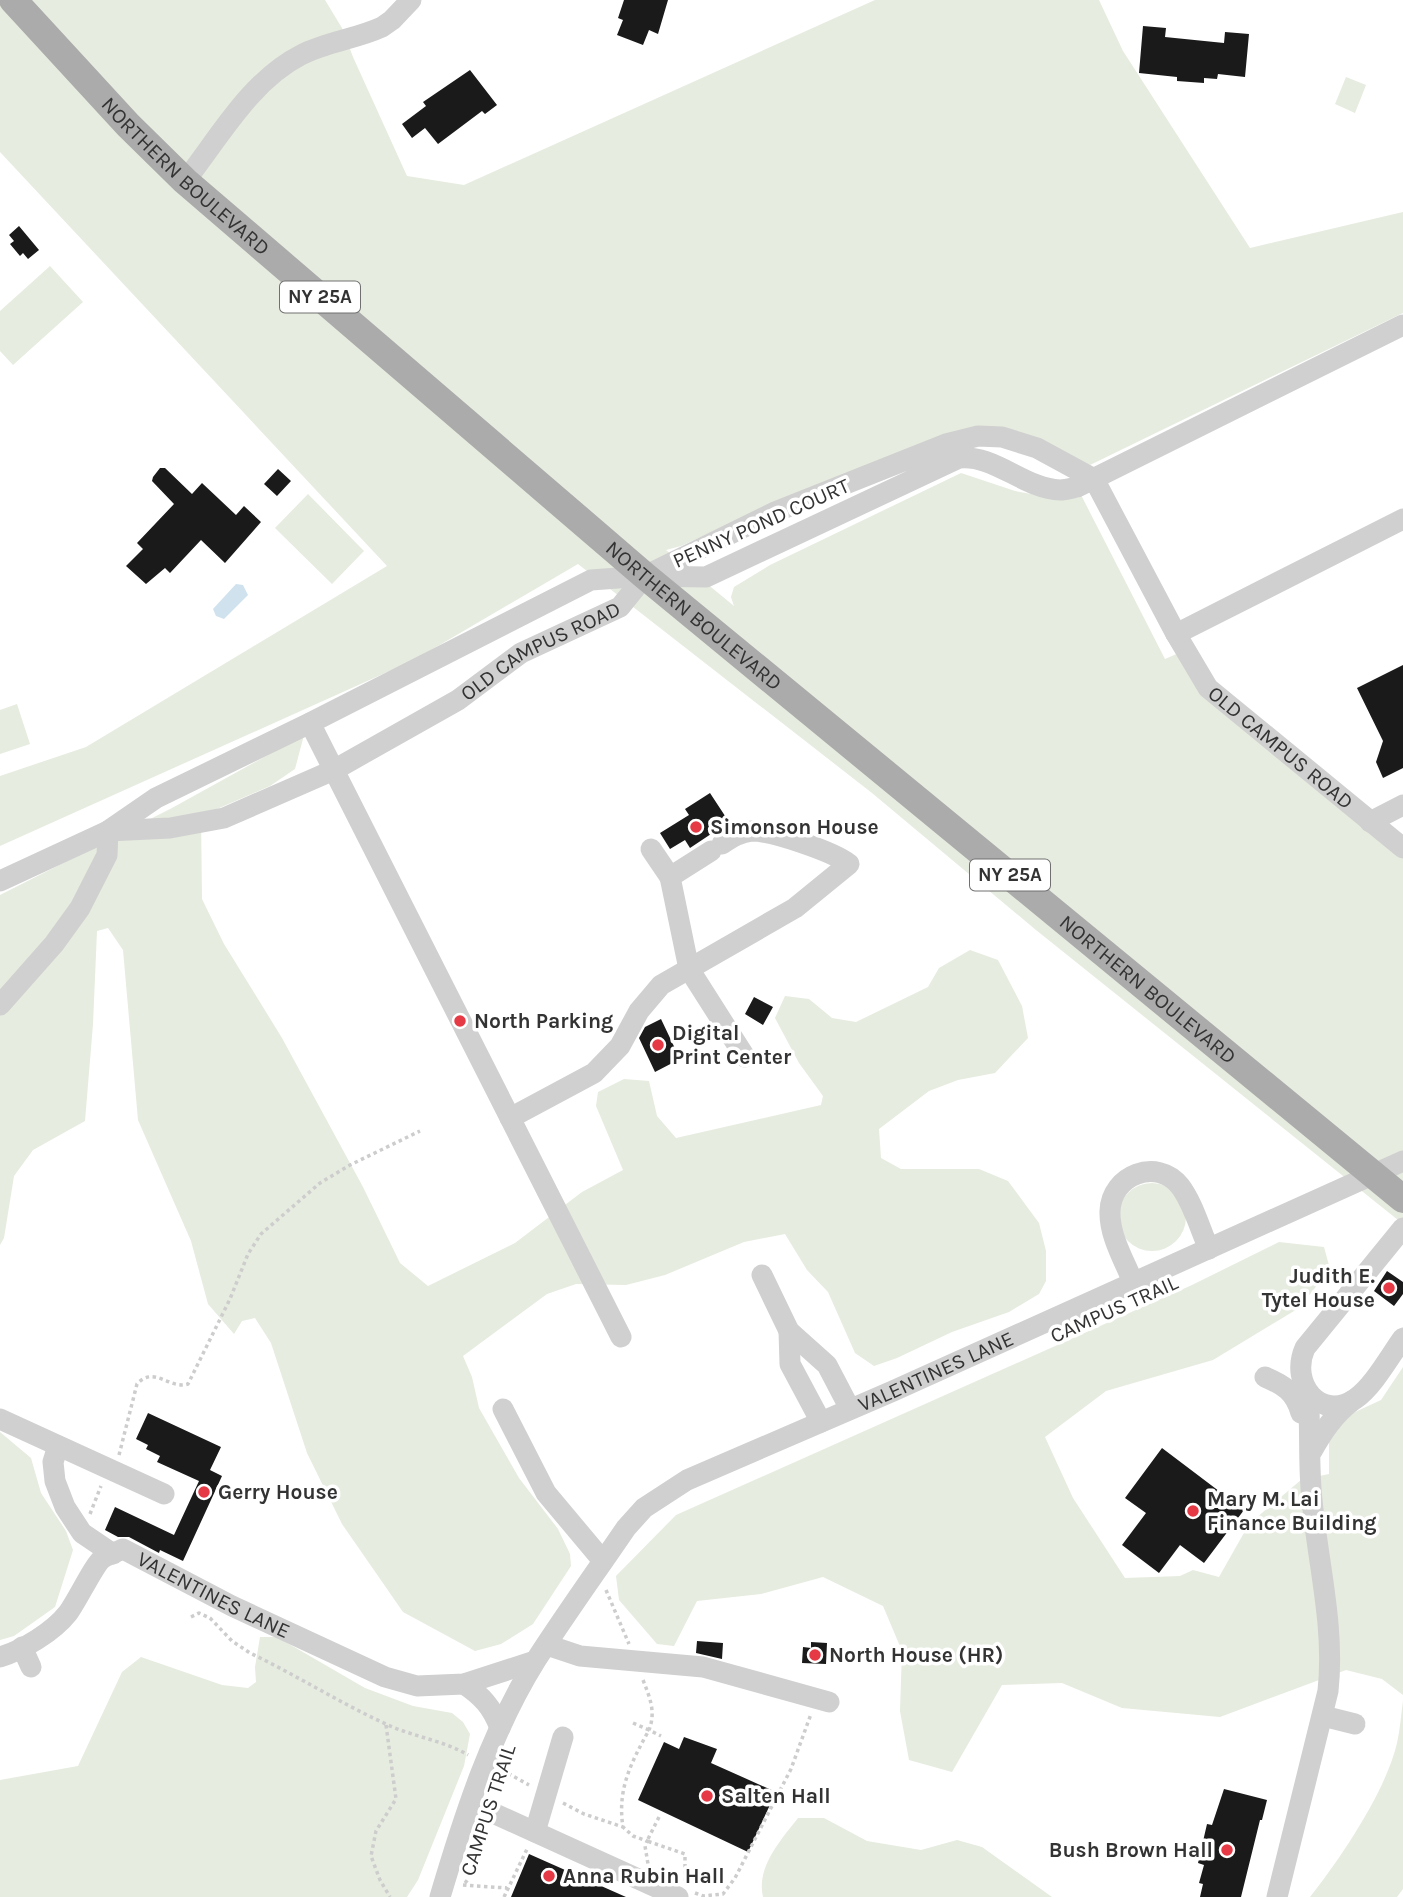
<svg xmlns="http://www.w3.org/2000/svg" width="1403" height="1897" font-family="Karla,sans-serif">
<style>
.green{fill:#e6ecdf}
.water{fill:#cfe2ee}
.building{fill:#1a1a1a}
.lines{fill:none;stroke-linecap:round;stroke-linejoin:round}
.path{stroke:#cdcdcd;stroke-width:3.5;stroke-dasharray:3.5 3.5;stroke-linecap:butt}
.minor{stroke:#d0d0d0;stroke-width:21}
.major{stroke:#ababab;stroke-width:28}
.poi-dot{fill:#e63946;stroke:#fff;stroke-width:2.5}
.labels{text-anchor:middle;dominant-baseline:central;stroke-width:7;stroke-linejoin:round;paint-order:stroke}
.shield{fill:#fff;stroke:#707070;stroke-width:2}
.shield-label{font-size:19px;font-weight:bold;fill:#333}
.street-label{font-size:21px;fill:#333;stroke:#fff}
.poi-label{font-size:21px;font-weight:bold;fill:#333;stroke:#fff;text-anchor:start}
</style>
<rect width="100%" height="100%" fill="#fff"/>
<path class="green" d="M 0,0 L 325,0 L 342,28 L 353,57 L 407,176 L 464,185 L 875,0 L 1099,0 L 1123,51 L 1250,248 L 1403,212 L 1403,313 L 1090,465 L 978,427 L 740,519 L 681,546 L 666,550 L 734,606 L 731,597 L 734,587 L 770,565 L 961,473 L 1015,491 L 1047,497 L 1079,491 L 1165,659 L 1181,652 L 1403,850 L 1403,1224 L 1036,930 L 872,793 L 578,564 L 414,660 L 0,846 L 0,776 L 86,747 L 387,566 L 0,152 Z
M 1346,77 L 1366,85 L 1355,113 L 1335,104 Z
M 50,266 L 83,302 L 13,365 L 0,351 L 0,311 Z
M 308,494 L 364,551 L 332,584 L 275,528 Z
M 17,704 L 30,744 L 0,754 L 0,710 Z
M 304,735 L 295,769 L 270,786 L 201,816 L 202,899 L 224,944 L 282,1038 L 363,1187 L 400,1263 L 428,1286 L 515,1243 L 582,1192 L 623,1170 L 596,1106 L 598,1092 L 624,1079 L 649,1081 L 657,1116 L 676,1138 L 821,1105 L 823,1096 L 799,1063 L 775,1018 L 785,996 L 809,999 L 832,1018 L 856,1022 L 928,987 L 939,968 L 970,950 L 998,960 L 1022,1006 L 1028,1038 L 995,1073 L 958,1080 L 929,1091 L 879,1129 L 881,1158 L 901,1169 L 979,1169 L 1008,1181 L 1039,1223 L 1046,1251 L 1046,1281 L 1039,1294 L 1009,1312 L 952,1332 L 897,1358 L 874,1366 L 855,1353 L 828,1292 L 807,1270 L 785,1234 L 744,1242 L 665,1275 L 626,1285 L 576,1284 L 547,1294 L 463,1356 L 472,1377 L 479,1408 L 519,1478 L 558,1529 L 570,1554 L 571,1566 L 533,1624 L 501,1644 L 475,1651 L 403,1612 L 342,1524 L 307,1453 L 271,1343 L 255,1318 L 242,1321 L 234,1334 L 208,1304 L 191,1241 L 138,1120 L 123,950 L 108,928 L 97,931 L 93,1024 L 85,1121 L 33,1150 L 14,1176 L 4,1238 L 0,1245 L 0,895 L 172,808 Z
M1118 1217a34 34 0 1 1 68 0a34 34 0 1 1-68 0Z
M 1279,1242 L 1324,1247 L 1330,1269 L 1299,1308 L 1213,1360 L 1106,1391 L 1045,1437 L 1073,1498 L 1125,1578 L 1180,1576 L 1193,1570 L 1219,1577 L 1249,1524 L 1301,1480 L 1329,1474 L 1329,1437 L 1353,1413 L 1381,1400 L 1403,1367 L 1403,1695 L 1382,1679 L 1346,1670 L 1220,1717 L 1122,1708 L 1062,1683 L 1002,1685 L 952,1772 L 909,1760 L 900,1711 L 902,1651 L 883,1606 L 823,1577 L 761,1594 L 697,1601 L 674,1646 L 657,1644 L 619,1600 L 616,1576 L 676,1515 L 1192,1285 Z
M 0,1432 L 31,1458 L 41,1493 L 66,1531 L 73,1550 L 55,1607 L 14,1636 L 0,1640 Z
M 260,1637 L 277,1637 L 365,1688 L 413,1706 L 452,1713 L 463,1722 L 470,1734 L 464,1766 L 418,1880 L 407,1897 L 0,1897 L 0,1780 L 78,1766 L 122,1672 L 141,1657 L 222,1685 L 248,1688 L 256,1682 L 255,1667 Z
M 1403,1701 L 1403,1889 L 1397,1897 L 1310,1897 C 1341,1858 1386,1791 1397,1743 C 1400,1730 1401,1715 1403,1701 Z
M 798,1818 L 824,1818 L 867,1841 L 921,1850 L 957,1840 L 982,1847 L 1052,1897 L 763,1897 C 756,1867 781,1840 798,1818 Z"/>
<path class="water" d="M 236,584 L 243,585 L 248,595 L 224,619 L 216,616 L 213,609 Z"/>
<path class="building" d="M 624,0 L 668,0 L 658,34 L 649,30 L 643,45 L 617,35 L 623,20 L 618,18 Z
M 1143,26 L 1166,28 L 1165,37 L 1224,43 L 1225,32 L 1249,34 L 1245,77 L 1218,74 L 1217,79 L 1204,78 L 1204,83 L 1177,81 L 1177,77 L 1139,73 Z
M 470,70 L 497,105 L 485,114 L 482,111 L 438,144 L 425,128 L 412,138 L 402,124 L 426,106 L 423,102 Z
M 19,226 L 39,250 L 28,259 L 23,253 L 20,256 L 10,244 L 14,241 L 9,235 Z
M 160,468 L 165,468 L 192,494 L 202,483 L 236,515 L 244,506 L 261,522 L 225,563 L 201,540 L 170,573 L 165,568 L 146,584 L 126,566 L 143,549 L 137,543 L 174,504 L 152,481 L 153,477 Z
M 278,469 L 291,481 L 277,496 L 264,484 Z
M 1403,665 L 1403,768 L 1383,778 L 1376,762 L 1383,741 L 1357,688 Z
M 710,793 L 729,822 L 690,848 L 685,840 L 670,849 L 660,833 L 689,815 L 685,809 Z
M 754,997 L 773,1007 L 763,1025 L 745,1014 Z
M 661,1019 L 680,1059 L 655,1072 L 639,1038 L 645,1027 Z
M 1387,1271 L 1403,1282 L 1403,1294 L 1394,1306 L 1374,1291 Z
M 148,1413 L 221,1447 L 210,1470 L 222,1476 L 183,1561 L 160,1550 L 159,1553 L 129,1537 L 118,1537 L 105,1530 L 115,1507 L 174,1535 L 199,1481 L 157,1462 L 160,1456 L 146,1449 L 148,1445 L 136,1439 Z
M 1162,1448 L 1244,1510 L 1204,1563 L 1180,1545 L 1159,1573 L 1122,1545 L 1146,1513 L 1125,1498 Z
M 697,1641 L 723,1643 L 722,1659 L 696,1653 Z
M 811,1642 L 827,1643 L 826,1664 L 802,1663 L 803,1647 L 811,1648 Z
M 684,1737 L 717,1749 L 711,1763 L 776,1792 L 748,1852 L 638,1800 L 664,1742 L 679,1749 Z
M 1224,1789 L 1267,1800 L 1262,1820 L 1260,1820 L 1241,1897 L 1200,1897 L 1203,1884 L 1199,1883 L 1204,1865 L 1198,1863 L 1207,1824 L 1212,1825 Z
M 529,1854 L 626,1897 L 511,1897 Z"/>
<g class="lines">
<path class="path" d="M 119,1455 L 137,1384 C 154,1365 170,1390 188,1384 L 230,1299 L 248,1254 L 261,1234 L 320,1183 L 350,1165 L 420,1131
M 90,1514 L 101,1486
M 606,1590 L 629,1644
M 191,1617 L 199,1613 L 210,1618 L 232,1641 L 250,1653 C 296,1675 340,1703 386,1724 C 413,1737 443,1740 468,1755
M 643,1680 C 650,1698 656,1712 649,1730 L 661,1736
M 633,1723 L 649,1730 C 631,1763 617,1789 623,1827 L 633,1836 L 647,1841 L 645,1846 L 648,1864
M 386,1725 L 396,1799 L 376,1831 L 371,1856 L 380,1880 L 390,1897
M 502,1770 L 529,1785
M 563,1803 L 584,1814 L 623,1827
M 659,1817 L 647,1841 L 685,1854 L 685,1881
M 465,1883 C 475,1871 479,1856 479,1841
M 463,1885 L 507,1888
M 695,1893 L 703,1896 L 723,1894 L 735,1878 L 791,1769 L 811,1714
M 504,1897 L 528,1847"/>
<g class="minor">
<path d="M 185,181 C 219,138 250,81 301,55 C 326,42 356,39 382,27 L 392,20 L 411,0"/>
<path d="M 1094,479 L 1037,448 L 1002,437 L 978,436 L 946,444 L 775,512 L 645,576 L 706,577 L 959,458 C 994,454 1025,489 1060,490 C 1066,490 1072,488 1077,487 L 1403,325"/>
<path id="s1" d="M 1094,479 L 1176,634 L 1208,688 L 1403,848"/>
<path d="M 1176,634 L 1403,519"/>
<path d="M 310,723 L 621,1337"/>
<path d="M 1370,822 L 1403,805"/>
<path id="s2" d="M 108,831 L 170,828 L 224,818 L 334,770 L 458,700 L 521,653 L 620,607 L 645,576"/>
<path d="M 651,849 L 670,877"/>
<path d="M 711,851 L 670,877 L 689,969 L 745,1057"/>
<path d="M 0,881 L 108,831 L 156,798 L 310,723 L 591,580 L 645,576"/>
<path d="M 0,1005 L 54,944 L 80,908 L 107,855 L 108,831"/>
<path d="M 510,1118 L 594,1073 L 620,1046 L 639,1011 L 661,985 L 795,908 L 849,864 C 834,852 773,831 752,831 C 740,832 731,838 722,844"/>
<path d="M 1403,1228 L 1305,1348 C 1289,1384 1321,1422 1355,1399 C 1373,1387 1390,1356 1403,1338"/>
<path d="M 762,1275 L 789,1331 L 827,1365 L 850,1409"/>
<path d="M 1133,1282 C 1124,1260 1109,1235 1110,1211 C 1111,1175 1157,1157 1180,1186 C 1193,1203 1200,1229 1209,1249"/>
<path d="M 789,1331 L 790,1364 L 821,1422"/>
<path d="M 1265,1377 C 1284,1385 1295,1392 1301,1413"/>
<path d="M 503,1409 L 546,1493 L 603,1561"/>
<path d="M 0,1419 L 164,1494"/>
<path d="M 58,1446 L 53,1462 L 55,1481 L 65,1507 L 82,1533 L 113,1554"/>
<path d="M 1312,1451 C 1323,1431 1334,1415 1352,1401"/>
<path d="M 547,1645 L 580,1656 L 703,1667 L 829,1702"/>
<path d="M 22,1647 L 31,1667"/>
<path id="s3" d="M 0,1657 C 23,1650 53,1632 68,1613 C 77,1601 95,1563 103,1558 C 109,1554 117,1552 123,1549 L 232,1606 L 385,1677 L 417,1686 L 464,1684 L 535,1661"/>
<path d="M 464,1684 C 482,1696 492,1707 500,1728"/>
<path d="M 1323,1716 L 1355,1724"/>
<path d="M 471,1803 L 678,1897"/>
<path d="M 535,1832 L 563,1737"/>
<path id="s4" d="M 440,1897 C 464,1816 491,1732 536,1660 C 565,1615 596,1572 626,1528 L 644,1508 L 687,1480 L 893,1391 L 1403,1161"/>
<path d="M 1277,1897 L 1328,1691 C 1335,1627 1318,1564 1312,1500 C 1308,1464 1311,1428 1308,1393"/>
</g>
<path class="major" id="s5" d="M 13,0 L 128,125 L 185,181 L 645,576 L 1403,1199"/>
</g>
<g class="poi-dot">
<circle cx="696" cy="827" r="7"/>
<circle cx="460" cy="1021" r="7"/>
<circle cx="658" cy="1045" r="7"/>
<circle cx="1389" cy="1288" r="7"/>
<circle cx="204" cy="1492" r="7"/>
<circle cx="1193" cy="1511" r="7"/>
<circle cx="815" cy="1655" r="7"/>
<circle cx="707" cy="1796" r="7"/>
<circle cx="1227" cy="1850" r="7"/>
<circle cx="549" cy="1876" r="7"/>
</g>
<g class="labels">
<g class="shield">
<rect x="280" y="281.5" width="80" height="31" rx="5"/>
<rect x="970" y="859.5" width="80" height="31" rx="5"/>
</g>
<g class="shield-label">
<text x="320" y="297">NY 25A</text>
<text x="1010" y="875">NY 25A</text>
</g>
<g class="street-label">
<text stroke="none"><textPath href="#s5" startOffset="247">NORTHERN BOULEVARD</textPath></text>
<text transform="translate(761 523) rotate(-24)">PENNY POND COURT</text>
<text stroke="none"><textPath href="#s5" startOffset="919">NORTHERN BOULEVARD</textPath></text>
<text stroke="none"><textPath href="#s2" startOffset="476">OLD CAMPUS ROAD</textPath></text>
<text stroke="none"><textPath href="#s1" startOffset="332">OLD CAMPUS ROAD</textPath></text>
<text stroke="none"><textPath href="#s5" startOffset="1507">NORTHERN BOULEVARD</textPath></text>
<text transform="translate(1114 1309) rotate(-24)">CAMPUS TRAIL</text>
<text stroke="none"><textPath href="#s4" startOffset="766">VALENTINES LANE</textPath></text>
<text stroke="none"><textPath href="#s3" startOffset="271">VALENTINES LANE</textPath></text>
<text transform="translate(488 1810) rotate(-72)">CAMPUS TRAIL</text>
</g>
<g class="poi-label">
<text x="710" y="827">Simonson House</text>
<text x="474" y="1021">North Parking</text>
<text x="672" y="1033">Digital<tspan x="672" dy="24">Print Center</tspan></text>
<text x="1375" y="1276" text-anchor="end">Judith E.<tspan x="1375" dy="24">Tytel House</tspan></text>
<text x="218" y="1492">Gerry House</text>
<text x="1207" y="1499">Mary M. Lai<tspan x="1207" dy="24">Finance Building</tspan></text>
<text x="829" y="1655">North House (HR)</text>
<text x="721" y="1796">Salten Hall</text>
<text x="1213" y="1850" text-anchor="end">Bush Brown Hall</text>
<text x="563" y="1876">Anna Rubin Hall</text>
</g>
</g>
</svg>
